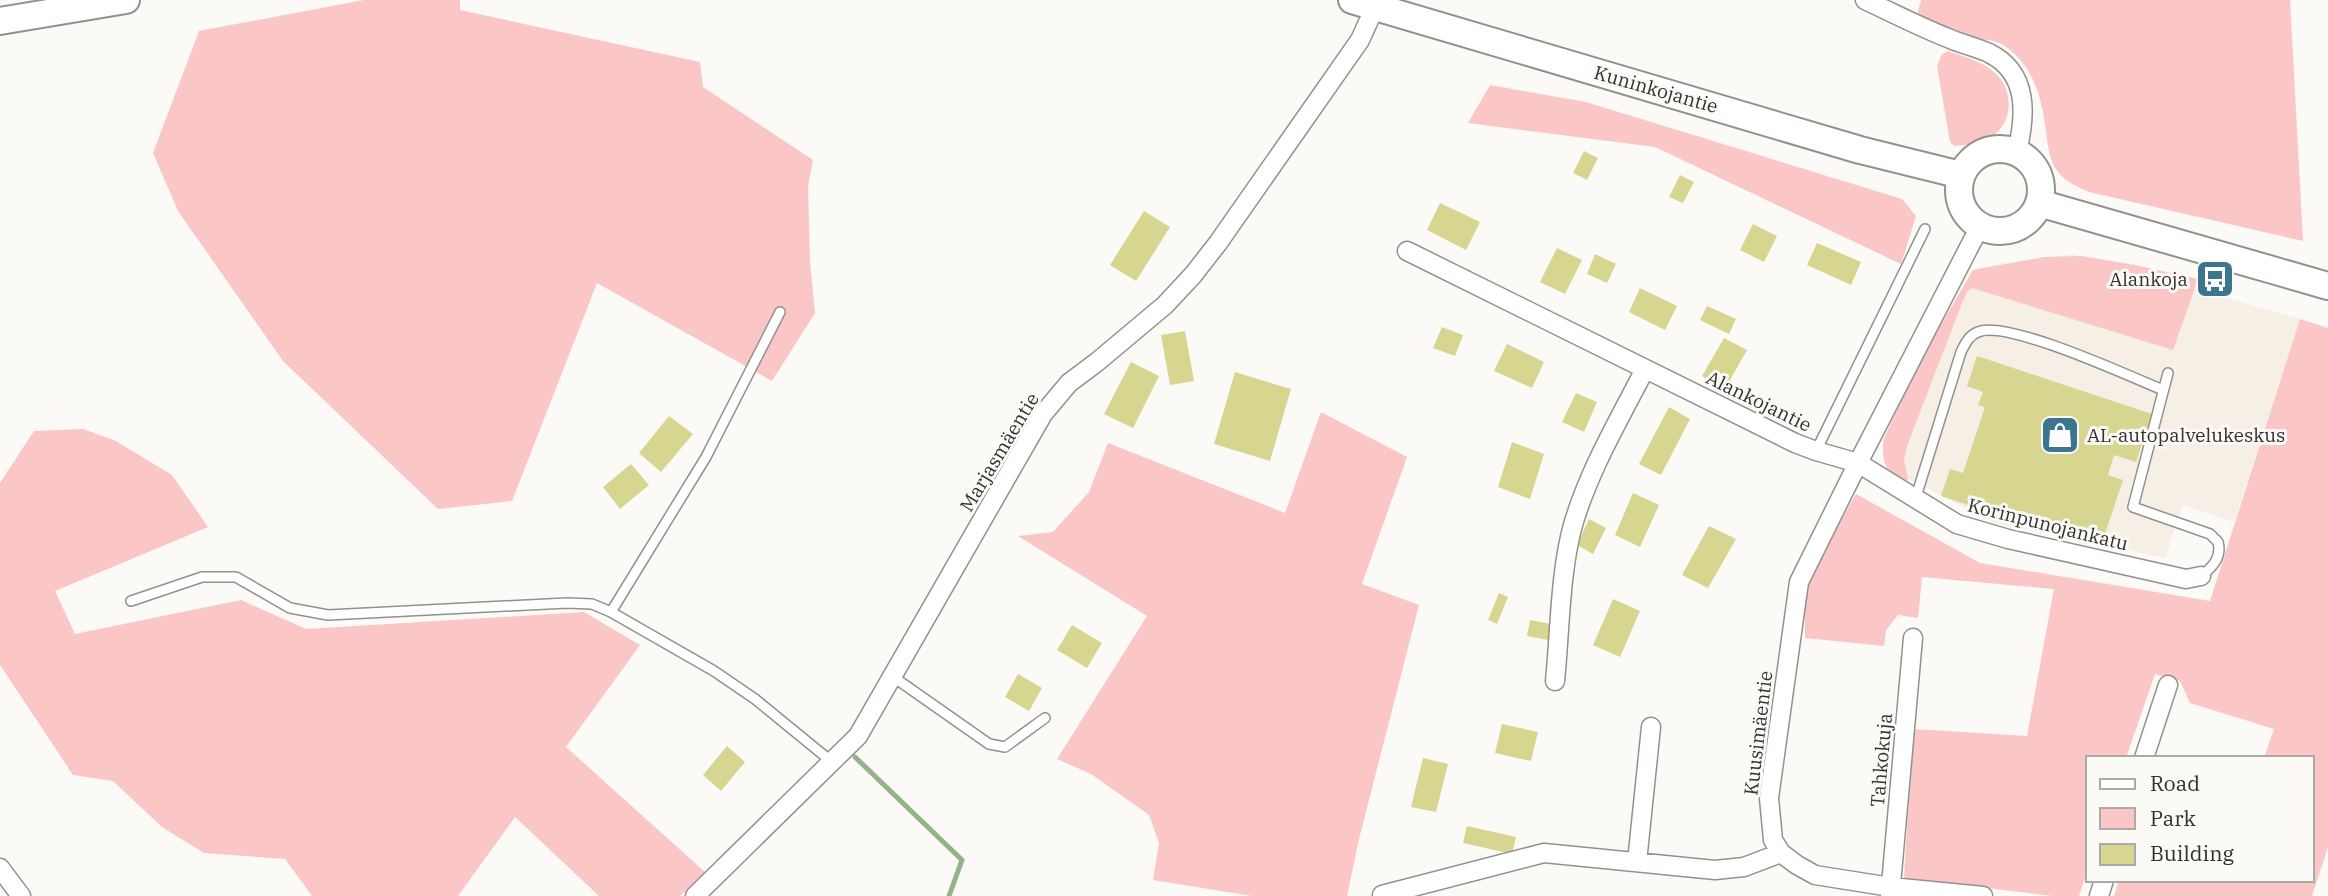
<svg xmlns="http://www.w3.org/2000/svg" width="2328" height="896" font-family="'IBM Plex Serif',serif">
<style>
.built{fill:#f5efe5}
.green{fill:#fac6c6}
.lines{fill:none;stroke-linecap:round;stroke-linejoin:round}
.stream{stroke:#94b38b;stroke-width:5}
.building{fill:#d6d691}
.lane-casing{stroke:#93918e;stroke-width:12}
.street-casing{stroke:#93918e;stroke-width:21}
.secondary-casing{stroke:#93918e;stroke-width:30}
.lane{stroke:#fff;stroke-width:9}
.street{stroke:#fff;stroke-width:18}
.secondary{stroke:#fff;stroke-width:26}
.labels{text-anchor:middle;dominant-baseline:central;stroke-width:6;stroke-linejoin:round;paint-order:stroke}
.street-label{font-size:19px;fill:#323130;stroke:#fcfaf7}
.poi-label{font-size:19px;fill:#323130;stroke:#fcfaf7;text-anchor:end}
</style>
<rect width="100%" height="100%" fill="#fcfaf7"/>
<path class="built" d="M 2073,254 L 2300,319 L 2234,522 L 2183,505 L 2165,558 L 1995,523 L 1897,473 L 1930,361 L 1978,268 Z"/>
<path class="green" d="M 364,0 L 460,0 L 460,10 L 700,62 L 703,87 L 813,160 L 808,186 L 810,262 L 815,313 L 772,381 L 597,283 L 512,501 L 438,509 L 283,361 L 178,211 L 153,153 L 199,31 Z
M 1921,0 L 2290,0 L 2303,241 L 2089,192 C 2078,187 2066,182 2058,172 C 2049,161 2048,145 2046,131 C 2042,100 2034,66 2006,47 C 1988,34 1969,43 1949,39 C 1938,36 1926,29 1915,24 Z
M 1948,51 C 1965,57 1985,62 1997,75 C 2014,92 2013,124 1991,137 C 1980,144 1967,145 1954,146 L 1950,142 L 1937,66 L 1942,54 Z
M 1490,85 L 1586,102 L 1902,199 L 1916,216 L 1901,264 L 1655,147 L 1468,123 Z
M 2082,256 L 2135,265 L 2198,279 L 2173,350 L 1972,288 L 1967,292 L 1962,303 L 1907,446 L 1904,459 L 1908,480 C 1886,483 1880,455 1884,438 L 1923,355 L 1973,270 L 2044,257 Z
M 2300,319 L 2328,328 L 2328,847 L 2312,896 L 2114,896 L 2119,880 L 2312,880 L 2312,758 L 2264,758 L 2274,729 L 2190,703 L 2180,681 L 2155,674 L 2126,758 L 2088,758 L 2088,868 L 2079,896 L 2053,896 L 1904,878 L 1913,729 L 2027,736 L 2054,589 L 1922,577 L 1918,618 L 1898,615 L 1886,630 L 1884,646 L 1805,638 L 1804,584 L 1856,494 L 1980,563 L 2210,601 Z
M 1321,412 L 1407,457 L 1362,584 L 1419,605 L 1359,839 L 1347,896 L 1252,896 L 1153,880 L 1159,843 L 1149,815 L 1091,774 L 1057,759 L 1147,616 L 1018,536 L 1053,532 L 1089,492 L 1108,443 L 1285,513 Z
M 83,429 L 114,440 L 172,475 L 208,527 L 55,591 L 75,634 L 241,600 L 306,629 L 584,612 L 640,645 L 566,747 L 705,872 L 680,896 L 599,896 L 515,817 L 458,896 L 312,896 L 285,859 L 204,853 L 162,827 L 113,781 L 73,775 L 0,665 L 0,483 L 34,431 Z"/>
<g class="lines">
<path class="stream" d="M 855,757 L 962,860 L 949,896"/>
</g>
<path class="building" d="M 1584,151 L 1598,158 L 1587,180 L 1573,173 Z
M 1680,175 L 1694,182 L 1683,203 L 1669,197 Z
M 1440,203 L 1480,222 L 1466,250 L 1427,230 Z
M 1144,211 L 1170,227 L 1136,281 L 1110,265 Z
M 1753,224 L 1777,236 L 1764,262 L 1740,250 Z
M 1817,243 L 1861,262 L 1851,285 L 1807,265 Z
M 1557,248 L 1582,260 L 1565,294 L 1540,282 Z
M 1595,254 L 1616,264 L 1607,283 L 1587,274 Z
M 1640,288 L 1677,306 L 1665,330 L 1629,312 Z
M 1707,306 L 1736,319 L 1729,334 L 1700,320 Z
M 1442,327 L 1463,335 L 1455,356 L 1433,348 Z
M 1185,331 L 1194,381 L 1170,385 L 1161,335 Z
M 1724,338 L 1747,350 L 1725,389 L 1702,376 Z
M 1507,344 L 1544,362 L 1532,388 L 1494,371 Z
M 1977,356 L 2152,414 L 2136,462 L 2114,455 L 2108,475 L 2123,480 L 2104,537 L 2054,520 L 2050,532 L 1941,496 L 1950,469 L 1963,473 L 1985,407 L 1978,405 L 1983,392 L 1967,386 Z
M 1131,362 L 1159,376 L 1133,428 L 1104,414 Z
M 1235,372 L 1291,389 L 1270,461 L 1214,444 Z
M 1576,393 L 1597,402 L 1584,432 L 1562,422 Z
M 1669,407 L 1690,419 L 1661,475 L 1639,464 Z
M 669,416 L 693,434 L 661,472 L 639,453 Z
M 1512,442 L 1544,454 L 1530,499 L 1498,487 Z
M 631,464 L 649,485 L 620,509 L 603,487 Z
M 1633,493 L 1659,505 L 1640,547 L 1615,535 Z
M 1589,519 L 1606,528 L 1593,554 L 1577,545 Z
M 1709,526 L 1736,539 L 1708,588 L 1682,575 Z
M 1499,593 L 1508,597 L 1497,624 L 1488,620 Z
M 1613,599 L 1640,611 L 1620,657 L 1593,645 Z
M 1530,620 L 1551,624 L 1548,640 L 1527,636 Z
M 1072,625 L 1102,643 L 1087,668 L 1057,650 Z
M 1018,674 L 1042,688 L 1029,711 L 1005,697 Z
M 1502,724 L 1538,732 L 1531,761 L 1495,753 Z
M 727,746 L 745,762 L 721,791 L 703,775 Z
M 1423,758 L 1448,764 L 1436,812 L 1411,807 Z
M 1467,826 L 1516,837 L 1512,854 L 1463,843 Z"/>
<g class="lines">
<defs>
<path id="lane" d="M 2168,373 L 2133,507 L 2210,534 L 2218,542 C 2222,557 2213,567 2201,576
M 1816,451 L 1925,229
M 1915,500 L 1961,352 C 1965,344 1969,335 1978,332 C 2006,319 2131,377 2163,390
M 131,601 L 202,577 L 236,577 L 290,608 L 328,615 L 567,603 L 592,604 L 611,612 L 714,671 L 755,699 L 832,762
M 611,612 L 706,457 L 780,312
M 892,676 L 989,744 L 1005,747 L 1045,718"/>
<path id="street" d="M 1865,0 C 1893,13 1920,27 1948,38 C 1961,44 1976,47 1989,53 C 2029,73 2026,115 2017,152
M 1407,251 L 1795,443 L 1816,451 L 1858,463 L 1980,226
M 1555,681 C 1560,632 1560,571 1573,525 C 1589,470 1619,420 1645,369
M 2144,758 L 2168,685
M 1637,862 L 1651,727
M 0,868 L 21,896
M 1382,895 L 1544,853 L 1715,870 L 1744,867 L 1781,853
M 695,896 L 858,736 L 1043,414 L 1069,383 L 1097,362 L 1165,305 L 1193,275 L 1218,243 L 1360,40 L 1375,7
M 1890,896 L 1913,638
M 1983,896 L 1891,887 L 1815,875 L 1797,865 L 1781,853 L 1773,840 L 1769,798 L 1799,582 L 1858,463 L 1957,524 L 2008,539 L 2186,579 L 2201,576
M 2099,896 L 2104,880"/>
<path id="secondary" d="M 1352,0 L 1860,150 L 1961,175
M 0,21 L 126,0
M1959 190a41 41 0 1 1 82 0a41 41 0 1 1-82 0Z
M 2039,203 L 2328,286"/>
</defs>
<use href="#lane" class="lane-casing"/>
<use href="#street" class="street-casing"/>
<use href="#secondary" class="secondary-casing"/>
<use href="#lane" class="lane"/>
<use href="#street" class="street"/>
<use href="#secondary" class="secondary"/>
</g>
<defs>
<symbol id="bus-square" viewBox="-11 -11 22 22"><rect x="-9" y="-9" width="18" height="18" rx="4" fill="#3b758e" stroke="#fcfaf7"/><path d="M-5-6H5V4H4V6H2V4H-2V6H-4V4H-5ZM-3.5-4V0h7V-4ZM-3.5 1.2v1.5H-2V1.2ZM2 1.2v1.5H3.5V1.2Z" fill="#fff"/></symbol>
<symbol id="shop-square" viewBox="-11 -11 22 22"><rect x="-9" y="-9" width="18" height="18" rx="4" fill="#3b758e" stroke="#fcfaf7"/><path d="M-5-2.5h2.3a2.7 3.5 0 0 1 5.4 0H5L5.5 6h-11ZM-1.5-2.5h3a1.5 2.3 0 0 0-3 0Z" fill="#fff"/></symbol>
</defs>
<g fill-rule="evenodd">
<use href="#bus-square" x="2193" y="257" width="44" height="44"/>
<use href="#shop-square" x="2038" y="413" width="44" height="44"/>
</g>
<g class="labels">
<g class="street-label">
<text transform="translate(1656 89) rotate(16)">Kuninkojantie</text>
<text transform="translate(1759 401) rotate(26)">Alankojantie</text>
<text transform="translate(999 452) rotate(-59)">Marjasmäentie</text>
<text transform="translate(2048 524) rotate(14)">Korinpunojankatu</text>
<text transform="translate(1758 733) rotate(-83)">Kuusimäentie</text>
<text transform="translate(1881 760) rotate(-85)">Tahkokuja</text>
</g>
<g class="poi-label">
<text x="2188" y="279">Alankoja</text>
<text x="2087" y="435" text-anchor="start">AL-autopalvelukeskus</text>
</g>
</g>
<rect x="2086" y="756" width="228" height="126" fill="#fcfaf7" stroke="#abaaa7" stroke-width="2"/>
<rect x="2100" y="779" width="35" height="10" fill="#ffffff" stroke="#abaaa7" stroke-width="2"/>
<text x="2150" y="791" font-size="21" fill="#323130">Road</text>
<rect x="2100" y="808" width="35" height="21" fill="#fac6c6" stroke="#abaaa7" stroke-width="2"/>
<text x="2150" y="826" font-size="21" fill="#323130">Park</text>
<rect x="2100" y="844" width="35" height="21" fill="#d6d691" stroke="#abaaa7" stroke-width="2"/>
<text x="2150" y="861" font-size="21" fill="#323130">Building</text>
</svg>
